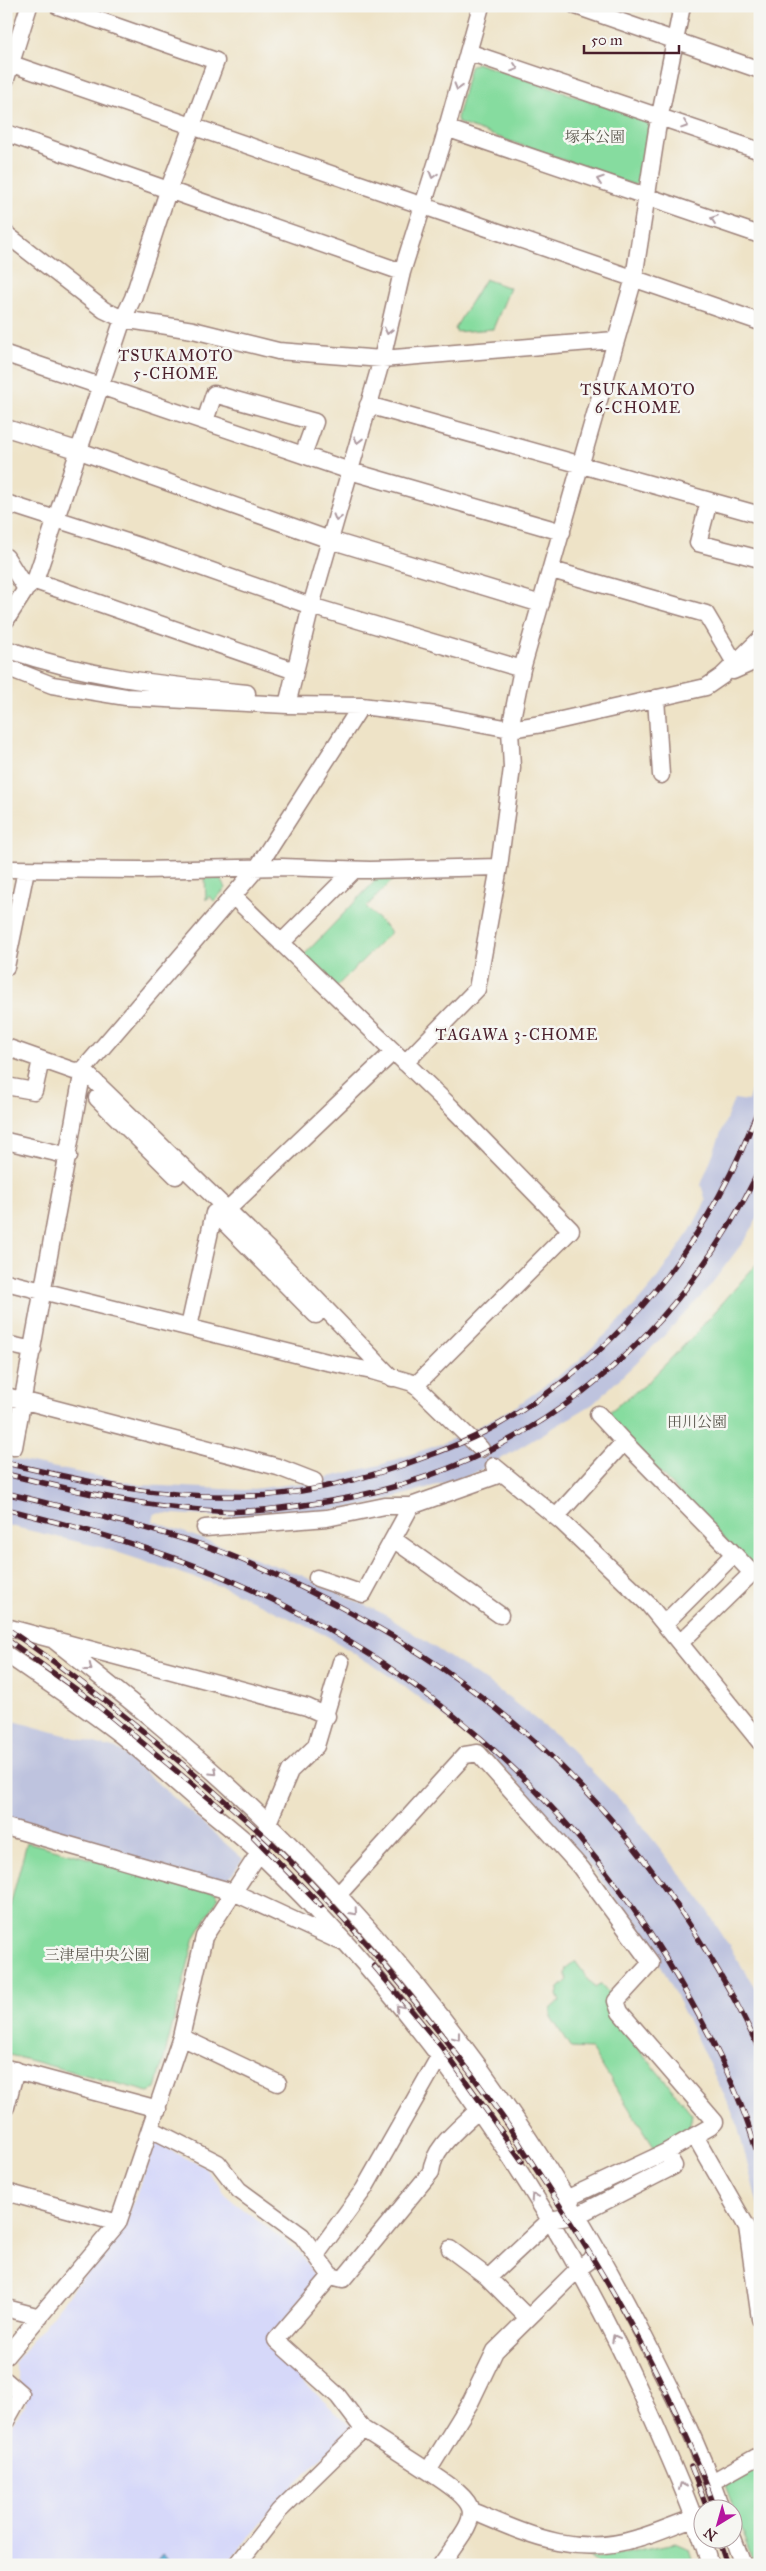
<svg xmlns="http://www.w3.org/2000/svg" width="766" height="2571" font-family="'IM FELL Great Primer','Noto Serif JP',serif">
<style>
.built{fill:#d6d8f9}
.industrial{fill:#bec3de}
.green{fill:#86dc9f;stroke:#687e65}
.water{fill:#59aed5;stroke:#526680}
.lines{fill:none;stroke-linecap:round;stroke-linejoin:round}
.minor-casing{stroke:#9c8179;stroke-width:19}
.minor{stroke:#fff;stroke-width:16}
.rail-casing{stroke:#4a1f2b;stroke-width:5.5}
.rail{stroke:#f6f6f2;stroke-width:4;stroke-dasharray:11;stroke-linecap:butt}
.oneway{stroke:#ae9aa0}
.labels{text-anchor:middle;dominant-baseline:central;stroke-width:5;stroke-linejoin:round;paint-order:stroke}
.park-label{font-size:15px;fill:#5c584e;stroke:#f6f6f2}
.neighbourhood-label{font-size:16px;letter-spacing:1px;fill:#4a1f2b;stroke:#f6f6f2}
</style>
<rect width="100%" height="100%" fill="#f6f6f2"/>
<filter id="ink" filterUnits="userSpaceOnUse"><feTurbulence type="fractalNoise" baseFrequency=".02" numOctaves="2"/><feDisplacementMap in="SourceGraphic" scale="10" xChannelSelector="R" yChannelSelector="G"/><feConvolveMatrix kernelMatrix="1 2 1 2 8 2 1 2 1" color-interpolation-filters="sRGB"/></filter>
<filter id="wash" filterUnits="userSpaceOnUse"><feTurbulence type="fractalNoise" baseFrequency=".0096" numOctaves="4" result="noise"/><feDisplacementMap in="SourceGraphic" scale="20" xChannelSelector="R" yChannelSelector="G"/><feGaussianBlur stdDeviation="1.12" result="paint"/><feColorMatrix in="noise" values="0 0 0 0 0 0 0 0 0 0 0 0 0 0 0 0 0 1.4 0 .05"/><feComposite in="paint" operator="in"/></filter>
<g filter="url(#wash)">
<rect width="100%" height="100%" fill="#eee3c7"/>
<path class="built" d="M 156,2143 L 204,2167 L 229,2198 L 300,2253 L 316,2278 L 266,2346 L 351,2427 L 279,2501 L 226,2565 L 6,2565 L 6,2435 L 26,2403 L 14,2363 L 125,2224 Z"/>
<path class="industrial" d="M 760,1059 L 760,1214 L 747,1237 L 706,1291 L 661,1339 L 593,1404 L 506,1456 L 471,1475 L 369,1505 L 260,1519 L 155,1513 L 153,1521 L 301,1575 L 384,1614 L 493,1686 L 557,1736 L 628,1808 L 700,1899 L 760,1996 L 760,2213 L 736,2120 L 662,1967 L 604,1883 L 536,1801 L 474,1739 L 391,1677 L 327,1636 L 226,1588 L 104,1548 L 6,1525 L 6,1458 L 141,1485 L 245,1490 L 309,1482 L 380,1465 L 441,1444 L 472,1430 L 518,1405 L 577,1362 L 628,1313 L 653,1284 L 690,1231 L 706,1201 L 701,1185 L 734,1099 L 748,1101 Z
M 6,1719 L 120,1750 L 243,1859 L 224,1885 L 6,1825 Z"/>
<path class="green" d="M 476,63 L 646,120 L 650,127 L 640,181 L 634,185 L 458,123 L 457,118 L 470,67 Z
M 485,279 L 510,288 L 493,329 L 456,332 L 455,328 L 458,323 Z
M 370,876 L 397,876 L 366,907 L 391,932 L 335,988 L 303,956 L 375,881 Z
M 205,878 L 221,879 L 226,888 L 214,901 L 209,896 L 206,900 Z
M 760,1260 L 760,1575 L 604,1416 L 648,1382 L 696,1333 Z
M 27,1842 L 216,1892 L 218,1898 L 195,1937 L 156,2089 L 149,2092 L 6,2054 L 6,1921 Z
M 575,1961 L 595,1988 L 601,1984 L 609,1993 L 608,2011 L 692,2114 L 689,2130 L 654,2147 L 591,2049 L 571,2048 L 551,2017 L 551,2009 L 560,2001 L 557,1995 L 559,1988 L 568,1980 L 565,1974 L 566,1968 Z
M 760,2462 L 760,2565 L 754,2565 L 724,2482 Z
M 675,2543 L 689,2549 L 694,2565 L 599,2565 L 589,2557 L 598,2558 Z"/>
<path class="water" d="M 162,2554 L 175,2565 L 153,2565 Z"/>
</g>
<g filter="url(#ink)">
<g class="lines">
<defs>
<path id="minor" d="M 576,6 L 760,70
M 468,52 L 760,151
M 6,62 L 760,322
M 6,79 L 29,6
M 446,128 L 760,235
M 6,133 L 402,272
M 6,234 L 104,310 L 123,319 L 193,330 L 278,351 L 382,359 L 615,340
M 6,354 L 350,471 L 562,532
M 368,405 L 760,515
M 205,421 L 214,394 L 315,422 L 303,455
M 6,428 L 77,450 L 330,540 L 541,604
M 709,501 L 698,543 L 760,559
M 6,503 L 158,552 L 311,606 L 522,669
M 6,557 L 26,589
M 552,570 L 706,614 L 735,663
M 35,581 L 295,671
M 6,620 L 26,589 L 35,581 L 123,319 L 133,298 L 168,191 L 216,61 L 58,6
M 6,649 C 87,677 162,685 247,693
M 6,667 L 52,685 L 126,697 L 287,705 L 361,706 L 436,715 L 510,729 L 548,723 L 706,687 L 722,676 L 760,639
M 733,671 L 760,659
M 656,698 L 661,775
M 287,705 L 311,606 L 382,359 L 402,272 L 443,142 L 481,6
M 6,869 L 142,870 L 281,867 L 370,870 L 499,867
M 234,897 L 451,1107 L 571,1230 L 415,1386
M 281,943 L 354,870
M 6,967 L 26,870
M 6,1047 L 74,1071 L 83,1070 L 271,1252 L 392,1378
M 405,1063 L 477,989 L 499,867 L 512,768 L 510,729 L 522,669 L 634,278 L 657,130 L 682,6
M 6,1086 L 34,1091 L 41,1060
M 97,1098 L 176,1176
M 6,1141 L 69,1156
M 227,1210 L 393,1052
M 219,1217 L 316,1315
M 6,1282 L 327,1362 L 372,1371 L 413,1383 L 481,1449
M 189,1327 L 214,1213
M 6,1344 L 33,1350
M 6,1396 L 278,1467 L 314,1481
M 624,1442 L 734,1554
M 6,1445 L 14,1447 L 83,1070 L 257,868 L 361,706
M 494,1466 L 562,1522 L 648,1604 L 760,1742
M 556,1517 L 624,1442 L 598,1414
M 205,1528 L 327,1518 L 385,1506 L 411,1506
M 393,1539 L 500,1615
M 317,1578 L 363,1594 L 411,1506 L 501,1474
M 665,1623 L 734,1554 L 752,1573 L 681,1642
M 6,1627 L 307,1707 L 327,1716
M 51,1638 C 126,1697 200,1756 268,1823 C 418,1969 542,2139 638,2325 C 669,2385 699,2445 721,2508
M 6,1654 C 45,1681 85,1707 122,1736 C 149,1758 176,1782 202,1805 C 222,1821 242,1837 261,1855 C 425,2013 563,2213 654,2422 C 675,2470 695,2515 710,2565
M 6,1827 L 233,1892 L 339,1941
M 339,1894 L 465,1755 L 478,1753 L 581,1868 L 651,1963 L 616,2001 L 620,2012 L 715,2122 L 710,2127 L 666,2152 L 568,2198
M 181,2037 L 278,2083
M 6,2068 L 158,2109
M 6,2107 L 16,2070
M 151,2129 L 218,2163 L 239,2190 L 302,2236 L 331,2276 L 276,2340 L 338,2396 L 363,2429 L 428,2471
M 695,2136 L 747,2227 L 760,2319
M 6,2192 L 118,2223
M 450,2249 L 486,2276 L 527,2317
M 316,2255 L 364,2189 L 439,2057
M 331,2276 L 343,2279 L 431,2172 C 433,2147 460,2128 477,2111
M 488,2278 L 550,2220 L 578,2215 L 674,2166 L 666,2152
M 6,2308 L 40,2317
M 6,2356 L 118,2223 L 181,2037 L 204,1937 L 259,1853 L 268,1823 L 290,1771 L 316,1746 L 341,1662
M 6,2381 L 21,2394 L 6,2421
M 712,2482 L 760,2455
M 472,2511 C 529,2535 575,2558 638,2538 C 660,2532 681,2521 704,2515
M 733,2538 L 743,2565
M 237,2565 L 279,2511 L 363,2429
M 441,2565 C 478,2512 488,2510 428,2471 L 471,2401 L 495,2351 L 578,2269 L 600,2253"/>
</defs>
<use href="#minor" class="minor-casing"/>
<use href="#minor" class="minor"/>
<defs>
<path id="rail" d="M 6,1463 C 90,1483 163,1499 251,1496 C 299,1495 351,1482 397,1467 C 431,1455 465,1443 496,1426 C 620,1356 713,1237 760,1104
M 6,1474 C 76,1491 146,1508 218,1511 C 254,1513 290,1507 325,1502 C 524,1470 672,1348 760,1169
M 6,1493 C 69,1509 134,1523 196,1543 C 235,1555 273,1573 309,1591 C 471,1670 594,1776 691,1927 C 717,1967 741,2008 760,2052
M 6,1509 C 84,1529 163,1550 237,1583 C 415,1661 566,1794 666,1959 C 705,2023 742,2092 760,2165
M 6,1628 C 78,1677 145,1731 210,1788 C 237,1812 266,1836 291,1862 C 367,1940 438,2026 501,2115 C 512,2130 521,2147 532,2163 C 605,2273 670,2383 715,2508
M 6,1639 L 91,1700 L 221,1808
M 253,1836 L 321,1906
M 374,1966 L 441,2046 L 522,2161
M 691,2466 L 707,2508
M 718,2538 L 727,2565"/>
</defs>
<use href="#rail" class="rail-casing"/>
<use href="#rail" class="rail"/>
</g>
<defs><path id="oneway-chevron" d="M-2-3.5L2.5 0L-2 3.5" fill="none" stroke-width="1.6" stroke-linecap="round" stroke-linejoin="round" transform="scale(1.25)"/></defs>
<g class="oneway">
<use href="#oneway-chevron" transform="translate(515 68) rotate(19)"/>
<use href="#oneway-chevron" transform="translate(458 87) rotate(106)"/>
<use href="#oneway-chevron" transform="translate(685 125) rotate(19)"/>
<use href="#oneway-chevron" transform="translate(433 175) rotate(106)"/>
<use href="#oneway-chevron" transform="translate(600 180) rotate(-161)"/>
<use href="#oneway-chevron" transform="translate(714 219) rotate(-161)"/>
<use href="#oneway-chevron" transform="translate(388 331) rotate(103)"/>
<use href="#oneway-chevron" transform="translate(358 440) rotate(104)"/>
<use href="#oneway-chevron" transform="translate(337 518) rotate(106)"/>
<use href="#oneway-chevron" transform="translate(89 1668) rotate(38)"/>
<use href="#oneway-chevron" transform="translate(214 1772) rotate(43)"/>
<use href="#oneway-chevron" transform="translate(354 1912) rotate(49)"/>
<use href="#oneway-chevron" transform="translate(399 2008) rotate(-128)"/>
<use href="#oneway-chevron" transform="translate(457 2037) rotate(53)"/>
<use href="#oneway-chevron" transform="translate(534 2197) rotate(-123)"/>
<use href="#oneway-chevron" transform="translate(615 2338) rotate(-118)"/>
<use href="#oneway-chevron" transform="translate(682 2486) rotate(-114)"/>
</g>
</g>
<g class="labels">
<g class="park-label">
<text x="595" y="137">塚本公園</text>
<text x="697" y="1422">田川公園</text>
<text x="97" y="1955">三津屋中央公園</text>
</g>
<g class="neighbourhood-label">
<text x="176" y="355">TSUKAMOTO<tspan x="176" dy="18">5-CHOME</tspan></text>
<text x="638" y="389">TSUKAMOTO<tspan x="638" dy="18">6-CHOME</tspan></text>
<text x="517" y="1034">TAGAWA 3-CHOME</text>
</g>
</g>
<rect width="766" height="2571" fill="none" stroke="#f6f6f2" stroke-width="25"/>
<g transform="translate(718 2524) rotate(217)"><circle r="24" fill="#f6f6f2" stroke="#b1a0a2"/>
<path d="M0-4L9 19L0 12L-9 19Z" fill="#b5179e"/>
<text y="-8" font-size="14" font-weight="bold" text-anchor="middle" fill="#4a1f2b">N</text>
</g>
<path d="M584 45v8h95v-8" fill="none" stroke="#4a1f2b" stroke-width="2.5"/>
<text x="591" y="45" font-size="15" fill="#4a1f2b" stroke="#f6f6f2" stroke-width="4" paint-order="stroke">50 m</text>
</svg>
